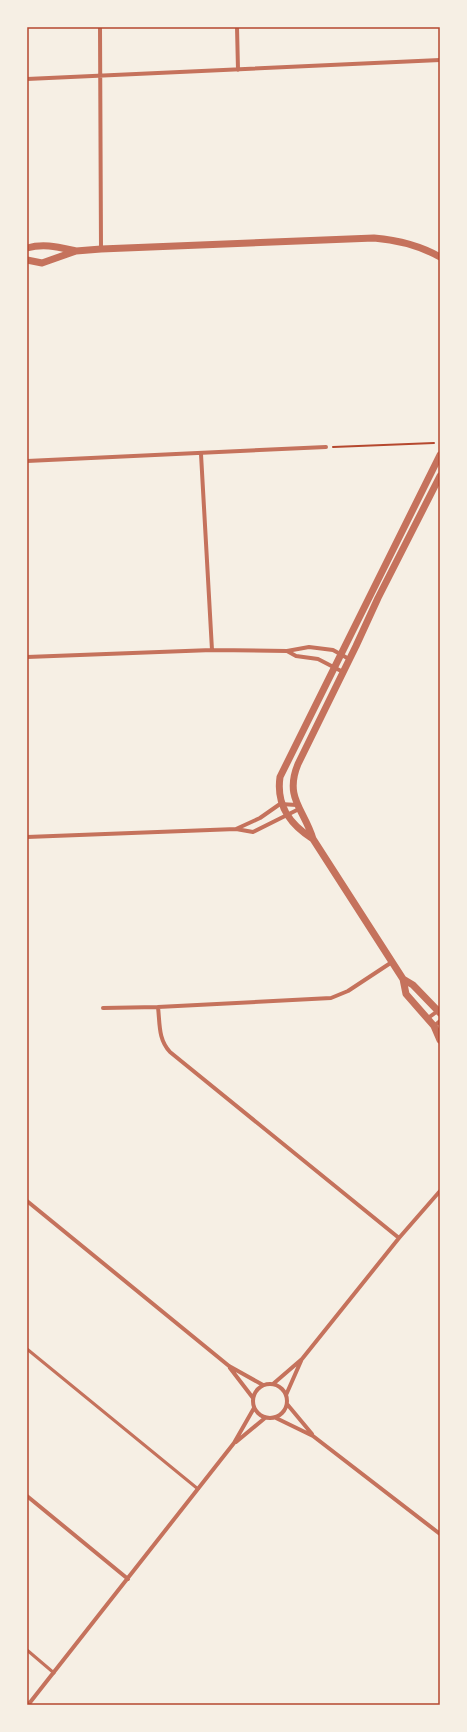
<svg xmlns="http://www.w3.org/2000/svg" width="467" height="1732" font-family="Figtree,sans-serif">
<style>
.lines{fill:none;stroke-linecap:round;stroke-linejoin:round}
.path{stroke:#b5482f;stroke-width:2}
.service{stroke:#c5725c;stroke-width:3}
.minor{stroke:#c5725c;stroke-width:4}
.tertiary{stroke:#c5725c;stroke-width:7}
.neatline{fill:none;stroke:#b5482f;stroke-width:1.5}
</style>
<rect width="100%" height="100%" fill="#f6efe4"/>
<g class="lines">
<path class="path" d="M 333,447 L 434,443"/>
<path class="service" d="M 27,1349 L 198,1489
M 27,1650 L 54,1673"/>
<path class="minor" d="M 100,27 L 101,249
M 237,27 L 238,70
M 27,79 L 440,60
M 201,454 L 212,650
M 27,461 L 326,447
M 287,651 L 296,656 L 318,659 L 343,672
M 27,657 L 212,650 L 287,651 L 309,647 L 333,650 L 349,659
M 236,829 L 260,818 L 280,804 L 297,805
M 27,837 L 236,829 L 253,832 L 299,809
M 158,1007 C 160,1024 158,1039 170,1052 L 399,1238
M 103,1008 L 158,1007 L 331,998 L 348,991 L 392,962
M 428,1018 L 439,1010
M 434,1026 L 440,1021
M 27,1201 L 229,1366 L 263,1385
M 230,1368 L 253,1398
M253 1401a17 17 0 1 1 34 0a17 17 0 1 1-34 0Z
M 273,1384 L 302,1359 L 399,1238 L 440,1191
M 286,1395 L 301,1361
M 287,1404 L 312,1434
M 276,1418 L 313,1436 L 440,1534
M 236,1442 L 265,1418
M 27,1496 L 128,1579
M 28,1705 L 234,1443 L 254,1408"/>
<path class="tertiary" d="M 27,248 C 44,243 58,247 76,251
M 27,260 L 42,263 L 76,251 L 101,249 L 374,238 C 397,240 419,245 440,257
M 440,476 L 378,598 L 356,646 L 298,764 C 284,798 304,809 313,839 L 403,979 L 406,994 L 434,1026 L 440,1040
M 313,839 C 289,824 276,805 280,777 L 440,455
M 403,979 L 413,985 L 440,1013"/>
</g>
<rect width="467" height="1732" fill="none" stroke="#f6efe4" stroke-width="56"/>
<rect x="28" y="28" width="411" height="1676" class="neatline"/>
</svg>
